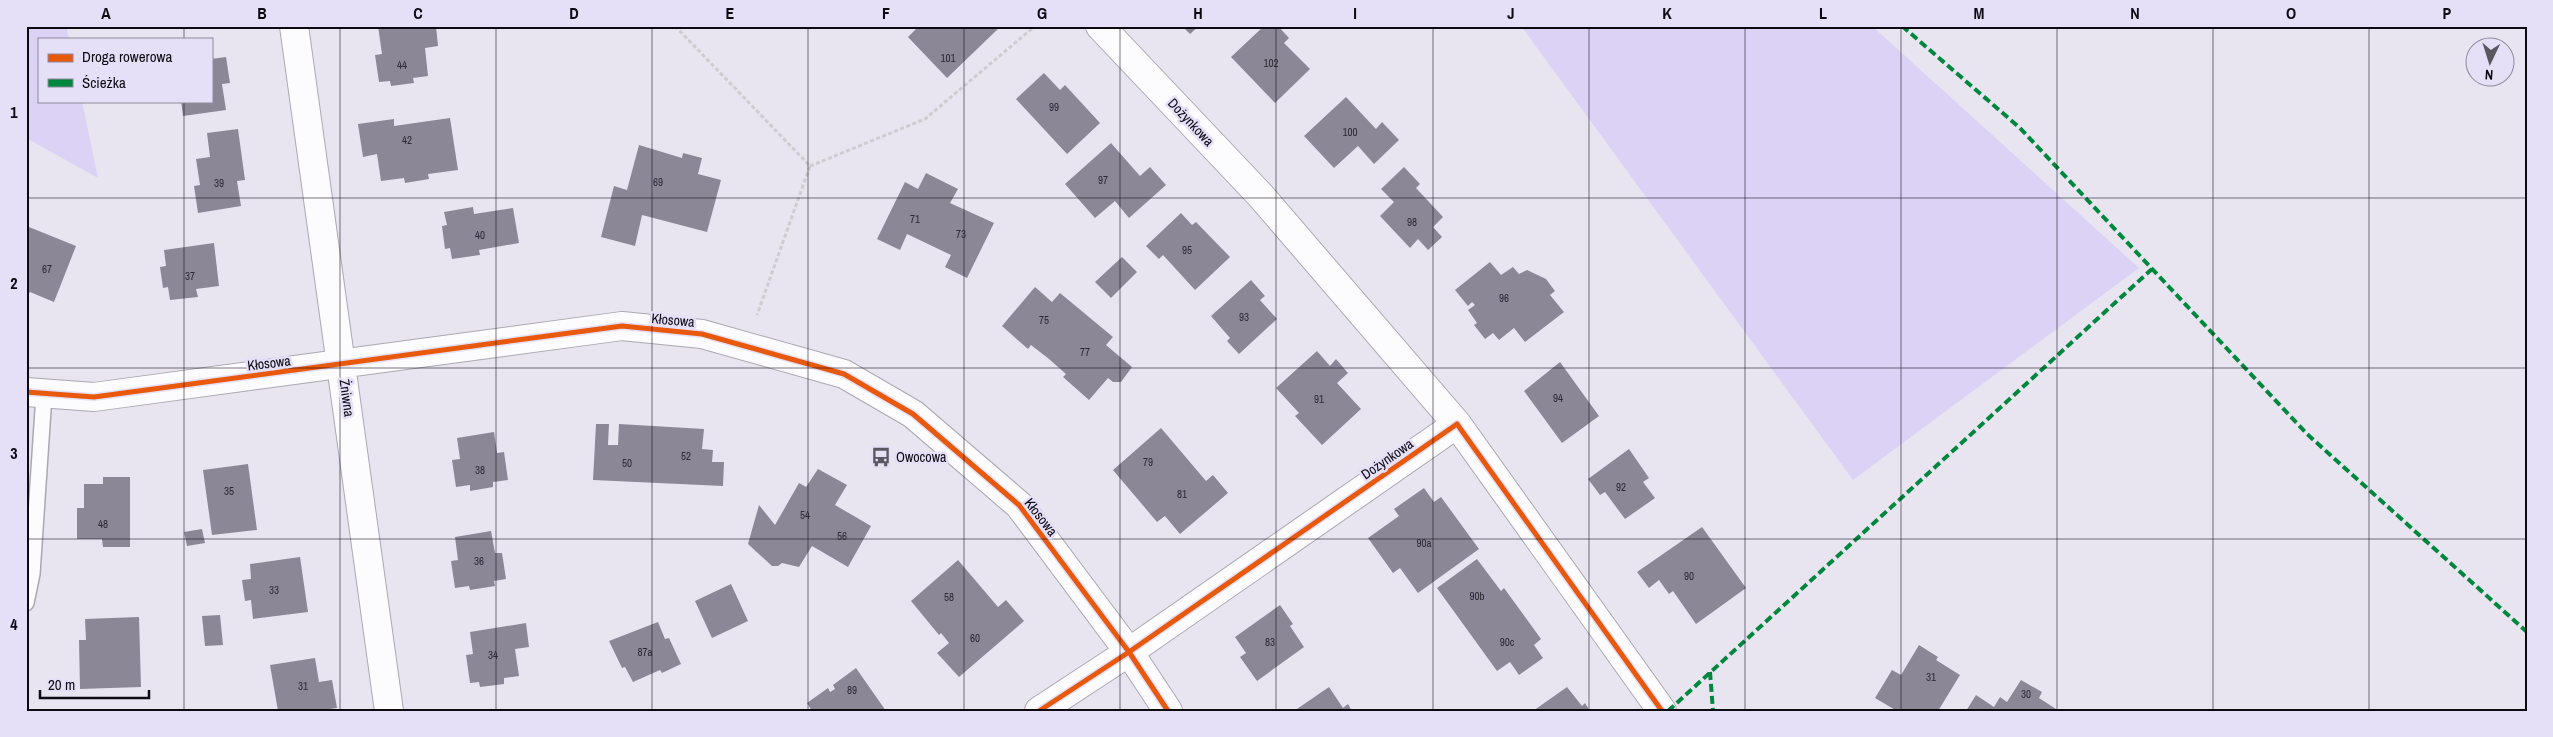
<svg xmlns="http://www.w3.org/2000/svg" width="2553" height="737" font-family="'Archivo Narrow',sans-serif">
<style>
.green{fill:#dcd2f5}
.building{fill:#8c8797}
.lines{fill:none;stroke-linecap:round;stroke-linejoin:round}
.service-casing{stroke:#aaa8b1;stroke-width:18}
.minor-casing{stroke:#aaa8b1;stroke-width:30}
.path{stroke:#cdcccf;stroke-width:3;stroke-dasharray:4 2.5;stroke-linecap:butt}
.service{stroke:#fcfbfd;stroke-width:15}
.minor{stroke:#fcfbfd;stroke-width:28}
.quiet{stroke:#00873e;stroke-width:4;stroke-dasharray:8 4;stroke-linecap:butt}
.cycleway-casing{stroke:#e5dff7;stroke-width:8}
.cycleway{stroke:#e8590c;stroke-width:5}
.grid{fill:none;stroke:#0d0a12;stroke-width:1;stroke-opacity:0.55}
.labels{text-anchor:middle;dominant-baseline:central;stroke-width:5;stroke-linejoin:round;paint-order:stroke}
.number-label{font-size:11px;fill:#2d2933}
.street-label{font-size:14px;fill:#0d0a12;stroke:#e5dff7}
.poi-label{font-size:14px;fill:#0d0a12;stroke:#e5dff7;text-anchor:start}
.neatline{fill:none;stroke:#0d0a12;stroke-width:2}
.grid-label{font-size:16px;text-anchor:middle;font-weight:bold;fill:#0d0a12}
</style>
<rect width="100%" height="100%" fill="#e8e5f1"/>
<path class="green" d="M 26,26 L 66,26 L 69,39 L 39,39 L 39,101 L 82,101 L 98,178 L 26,138 Z
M 1521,26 L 1872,26 L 2139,268 L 1853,480 Z"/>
<path class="building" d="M 378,26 L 436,26 L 438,46 L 425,48 L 428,76 L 413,78 L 414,83 L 391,86 L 390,81 L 379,82 L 375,55 L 382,54 Z
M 919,26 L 1001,26 L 947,78 L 908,37 Z
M 1182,26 L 1199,26 L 1190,34 Z
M 1264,26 L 1278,26 L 1289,38 L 1284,43 L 1310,69 L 1275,103 L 1231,57 Z
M 226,57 L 230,83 L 222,84 L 226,110 L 183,116 L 181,101 L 211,101 L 211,59 Z
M 1044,73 L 1060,90 L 1065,85 L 1100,123 L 1067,154 L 1016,99 Z
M 1346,97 L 1376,129 L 1382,122 L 1399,140 L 1374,164 L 1358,146 L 1334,168 L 1304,136 Z
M 450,118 L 458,170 L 428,174 L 429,179 L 405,183 L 404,178 L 381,181 L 377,154 L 363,157 L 358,124 L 394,119 L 394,126 Z
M 238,129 L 245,180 L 237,181 L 241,206 L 198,213 L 194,186 L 200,185 L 196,159 L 210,157 L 207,133 Z
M 1111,143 L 1140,176 L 1150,167 L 1166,185 L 1129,218 L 1115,201 L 1095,218 L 1065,184 Z
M 639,145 L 682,158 L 683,153 L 702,158 L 698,174 L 721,180 L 707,232 L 642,215 L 635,246 L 601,237 L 614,186 L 627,190 Z
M 1404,167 L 1420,184 L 1416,188 L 1443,217 L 1433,227 L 1442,237 L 1428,250 L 1418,239 L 1410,248 L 1380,216 L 1394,202 L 1381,189 Z
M 926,173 L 958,189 L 950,203 L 994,223 L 967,278 L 945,267 L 951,255 L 907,234 L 900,250 L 877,239 L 905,182 L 918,189 Z
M 473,207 L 474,214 L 513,208 L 519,243 L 479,250 L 480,255 L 452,259 L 450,248 L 445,249 L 442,226 L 447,225 L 444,212 Z
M 1181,213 L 1192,225 L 1196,222 L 1230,257 L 1195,290 L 1163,255 L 1159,259 L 1146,246 Z
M 29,227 L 76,246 L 54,302 L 30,292 L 26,298 L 26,233 Z
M 214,243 L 219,286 L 196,289 L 198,297 L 170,300 L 168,287 L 163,288 L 160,267 L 166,266 L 164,250 Z
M 1122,257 L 1137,272 L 1111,298 L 1095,282 Z
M 1490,262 L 1501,275 L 1513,267 L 1519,274 L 1527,270 L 1546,279 L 1555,291 L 1550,295 L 1564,312 L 1525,342 L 1514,328 L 1499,340 L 1493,333 L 1485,339 L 1474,325 L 1477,323 L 1468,310 L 1475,305 L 1472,302 L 1468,306 L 1455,290 Z
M 1251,280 L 1265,296 L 1260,300 L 1277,319 L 1239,354 L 1227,341 L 1230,338 L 1211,316 Z
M 1035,287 L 1052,302 L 1060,293 L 1113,337 L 1106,345 L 1132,367 L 1121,382 L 1113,382 L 1108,378 L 1089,400 L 1063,377 L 1066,374 L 1049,359 L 1031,345 L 1028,349 L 1002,326 Z
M 1317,351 L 1330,366 L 1336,359 L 1348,373 L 1337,383 L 1361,409 L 1322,445 L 1295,416 L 1299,413 L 1276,388 Z
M 1560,362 L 1599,416 L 1562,443 L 1524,391 Z
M 596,424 L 609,424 L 608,445 L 618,445 L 619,424 L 704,429 L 702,449 L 713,450 L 712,462 L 724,462 L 723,486 L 593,480 Z
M 1161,428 L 1206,481 L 1213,475 L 1228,493 L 1180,534 L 1165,516 L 1157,522 L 1113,470 Z
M 494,432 L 497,453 L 504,452 L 508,480 L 493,482 L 493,487 L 470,491 L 470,485 L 456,487 L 452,460 L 460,459 L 457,438 Z
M 1629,449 L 1649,478 L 1643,482 L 1655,498 L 1625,519 L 1605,492 L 1600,495 L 1588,479 Z
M 248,464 L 257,530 L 212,535 L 203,470 Z
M 818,469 L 847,485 L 835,505 L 871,526 L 848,567 L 812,546 L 799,567 L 782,563 L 778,566 L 772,566 L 748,544 L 759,505 L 775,525 L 799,483 L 806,487 Z
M 103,477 L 130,477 L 130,547 L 103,547 L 102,539 L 77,539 L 77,508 L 84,508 L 84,484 L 103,484 Z
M 1424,488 L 1434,502 L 1441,497 L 1479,549 L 1418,593 L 1400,568 L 1393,573 L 1368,538 L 1399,516 L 1394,509 Z
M 1702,527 L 1746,588 L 1696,624 L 1673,591 L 1669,594 L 1659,580 L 1649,588 L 1637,572 Z
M 202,529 L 205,543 L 187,546 L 184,532 Z
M 491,531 L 495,553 L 502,553 L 506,579 L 494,581 L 495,586 L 470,590 L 469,586 L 455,588 L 451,561 L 458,560 L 455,537 Z
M 300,557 L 308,612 L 253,619 L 251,600 L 245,601 L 242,580 L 251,579 L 250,564 Z
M 1477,559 L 1501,591 L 1504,588 L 1541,639 L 1534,645 L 1543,658 L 1519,675 L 1510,662 L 1497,671 L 1437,588 Z
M 958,560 L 998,607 L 1006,600 L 1024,621 L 959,677 L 937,653 L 949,643 L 941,633 L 939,635 L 911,601 Z
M 731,584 L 748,621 L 712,638 L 695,601 Z
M 1280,605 L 1293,624 L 1290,626 L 1304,647 L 1257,681 L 1240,657 L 1246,653 L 1235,637 Z
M 220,615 L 223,645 L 205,646 L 202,616 Z
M 139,617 L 141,687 L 80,689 L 79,640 L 86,640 L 85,619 Z
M 658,622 L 665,639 L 669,638 L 681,664 L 662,673 L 660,670 L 633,682 L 625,667 L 622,668 L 609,641 Z
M 526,623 L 529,647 L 515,649 L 519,676 L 504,678 L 504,684 L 480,687 L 479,682 L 470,683 L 466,655 L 473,654 L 470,632 Z
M 1919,645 L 1938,657 L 1936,660 L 1960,675 L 1938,711 L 1897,711 L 1875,698 L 1892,670 L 1901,675 Z
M 315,658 L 319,682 L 332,680 L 337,708 L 315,711 L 278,711 L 270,665 Z
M 856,668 L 886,711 L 812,711 L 807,703 L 828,688 L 830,692 L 835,689 L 833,685 Z
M 2021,680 L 2042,692 L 2039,698 L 2056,709 L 2055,711 L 1966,711 L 1976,695 L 1994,707 L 2000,697 L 2007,702 Z
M 1329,687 L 1343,708 L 1348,704 L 1352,711 L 1294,711 Z
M 1567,687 L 1582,706 L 1585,703 L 1590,711 L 1533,711 Z"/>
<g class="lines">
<defs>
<path id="service" d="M 26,603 L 32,574 L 44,395"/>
<path id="minor" d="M 294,26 L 389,711
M 1100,26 L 1261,196 L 1457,424
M 26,392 L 94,397 L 622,326 L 702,334 L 844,374 L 913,414 L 1019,505 L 1129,652 L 1168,711
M 1039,711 L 1129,652 L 1457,424 L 1662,711"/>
</defs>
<use href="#service" class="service-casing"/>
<use href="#minor" class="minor-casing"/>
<path class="path" d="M 675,26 L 810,166 L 757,315
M 810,166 L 925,119 L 1035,26"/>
<use href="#service" class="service"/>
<use href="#minor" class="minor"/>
<path class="quiet" d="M 1902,26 L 2020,128 L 2307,434 L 2527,632
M 1710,672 L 1713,711
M 1668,711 L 2152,269"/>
<defs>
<path id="cycleway" d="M 26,392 L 94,397 L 622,326 L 702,334 L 844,374 L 913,414 L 1019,505 L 1129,652 L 1168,711
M 1039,711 L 1129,652 L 1457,424 L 1662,711"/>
</defs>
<use href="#cycleway" class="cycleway-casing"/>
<use href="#cycleway" class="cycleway"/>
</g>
<path class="grid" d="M 184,26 L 184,39M 340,26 L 340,711M 496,26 L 496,711M 652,26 L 652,711M 808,26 L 808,711M 964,26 L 964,711M 1120,26 L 1120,711M 1276,26 L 1276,711M 1433,26 L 1433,711M 1589,26 L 1589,711M 1745,26 L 1745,711M 1901,26 L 1901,711M 2057,26 L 2057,711M 2213,26 L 2213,711M 2369,26 L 2369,711M 184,101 L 184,711M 26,198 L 2527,198M 26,368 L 2527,368M 26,539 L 2527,539"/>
<defs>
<symbol id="bus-bare" viewBox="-9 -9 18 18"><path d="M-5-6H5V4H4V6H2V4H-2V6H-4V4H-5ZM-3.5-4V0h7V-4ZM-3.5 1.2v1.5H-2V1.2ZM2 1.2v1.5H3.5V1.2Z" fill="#5a5760" stroke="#e5dff7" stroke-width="2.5" paint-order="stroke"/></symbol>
</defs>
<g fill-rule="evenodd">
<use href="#bus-bare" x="867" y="443" width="28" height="28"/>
</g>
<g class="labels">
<g class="number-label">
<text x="948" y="58">101</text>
<text x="1271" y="63">102</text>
<text x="402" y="65">44</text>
<text x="1054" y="107">99</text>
<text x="1350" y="132">100</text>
<text x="407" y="140">42</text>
<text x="1103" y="180">97</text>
<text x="658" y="182">69</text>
<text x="219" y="183">39</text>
<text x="915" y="219">71</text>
<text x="1412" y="222">98</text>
<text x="961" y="234">73</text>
<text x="480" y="235">40</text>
<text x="1187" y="250">95</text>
<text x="47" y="269">67</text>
<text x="190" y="276">37</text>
<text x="1504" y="298">96</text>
<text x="1244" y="317">93</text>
<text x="1044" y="320">75</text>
<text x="1085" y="352">77</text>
<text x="1558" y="398">94</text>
<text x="1319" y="399">91</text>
<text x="686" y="456">52</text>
<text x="1148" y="462">79</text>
<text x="627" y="463">50</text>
<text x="480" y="470">38</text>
<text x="1621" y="487">92</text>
<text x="229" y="491">35</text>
<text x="1182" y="494">81</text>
<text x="805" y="515">54</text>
<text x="103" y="524">48</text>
<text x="842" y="536">56</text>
<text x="1424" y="543">90a</text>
<text x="479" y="561">36</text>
<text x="1689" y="576">90</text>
<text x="274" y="590">33</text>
<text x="1477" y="596">90b</text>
<text x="949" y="597">58</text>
<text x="975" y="638">60</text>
<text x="1270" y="642">83</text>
<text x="1507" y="642">90c</text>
<text x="645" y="652">87a</text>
<text x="493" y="655">34</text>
<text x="1931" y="677">31</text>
<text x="303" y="686">31</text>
<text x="852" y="690">89</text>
<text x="2026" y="694">30</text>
</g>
<g class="street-label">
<text transform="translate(1191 122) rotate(47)">Dożynkowa</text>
<text transform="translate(673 320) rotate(5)">Kłosowa</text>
<text transform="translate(269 363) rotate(-7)">Kłosowa</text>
<text transform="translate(347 398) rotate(82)">Żniwna</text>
<text transform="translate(1387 459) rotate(-35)">Dożynkowa</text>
<text transform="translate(1041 517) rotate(52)">Kłosowa</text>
</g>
<g class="poi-label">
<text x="896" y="457">Owocowa</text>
</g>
</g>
<rect width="2553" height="737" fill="none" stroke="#e5dff7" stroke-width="55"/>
<rect x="38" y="38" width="175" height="65" fill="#e5dff7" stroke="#8f8a9b"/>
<rect x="48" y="54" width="25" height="8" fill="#e8590c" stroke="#8f8a9b"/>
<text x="82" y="62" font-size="15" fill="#0d0a12">Droga rowerowa</text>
<rect x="48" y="79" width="25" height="8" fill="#00873e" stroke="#8f8a9b"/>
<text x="82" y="88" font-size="15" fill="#0d0a12">Ścieżka</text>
<g transform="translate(2490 62) rotate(184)"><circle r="24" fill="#e5dff7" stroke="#8f8a9b"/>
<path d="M0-4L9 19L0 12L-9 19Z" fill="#5a5760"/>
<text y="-8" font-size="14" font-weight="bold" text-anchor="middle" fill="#0d0a12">N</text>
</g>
<path d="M40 690v8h109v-8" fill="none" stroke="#0d0a12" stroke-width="2.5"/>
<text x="48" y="690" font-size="15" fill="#0d0a12" stroke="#e5dff7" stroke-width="4" paint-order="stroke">20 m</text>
<rect x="28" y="28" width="2498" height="682" class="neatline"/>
<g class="grid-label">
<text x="106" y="19">A</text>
<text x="262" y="19">B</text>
<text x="418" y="19">C</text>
<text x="574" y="19">D</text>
<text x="730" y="19">E</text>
<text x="886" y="19">F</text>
<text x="1042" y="19">G</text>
<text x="1198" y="19">H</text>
<text x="1355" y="19">I</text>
<text x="1511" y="19">J</text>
<text x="1667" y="19">K</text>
<text x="1823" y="19">L</text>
<text x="1979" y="19">M</text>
<text x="2135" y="19">N</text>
<text x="2291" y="19">O</text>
<text x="2447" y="19">P</text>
<text x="14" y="118">1</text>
<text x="14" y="289">2</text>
<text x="14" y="459">3</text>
<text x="14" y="630">4</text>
</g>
</svg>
